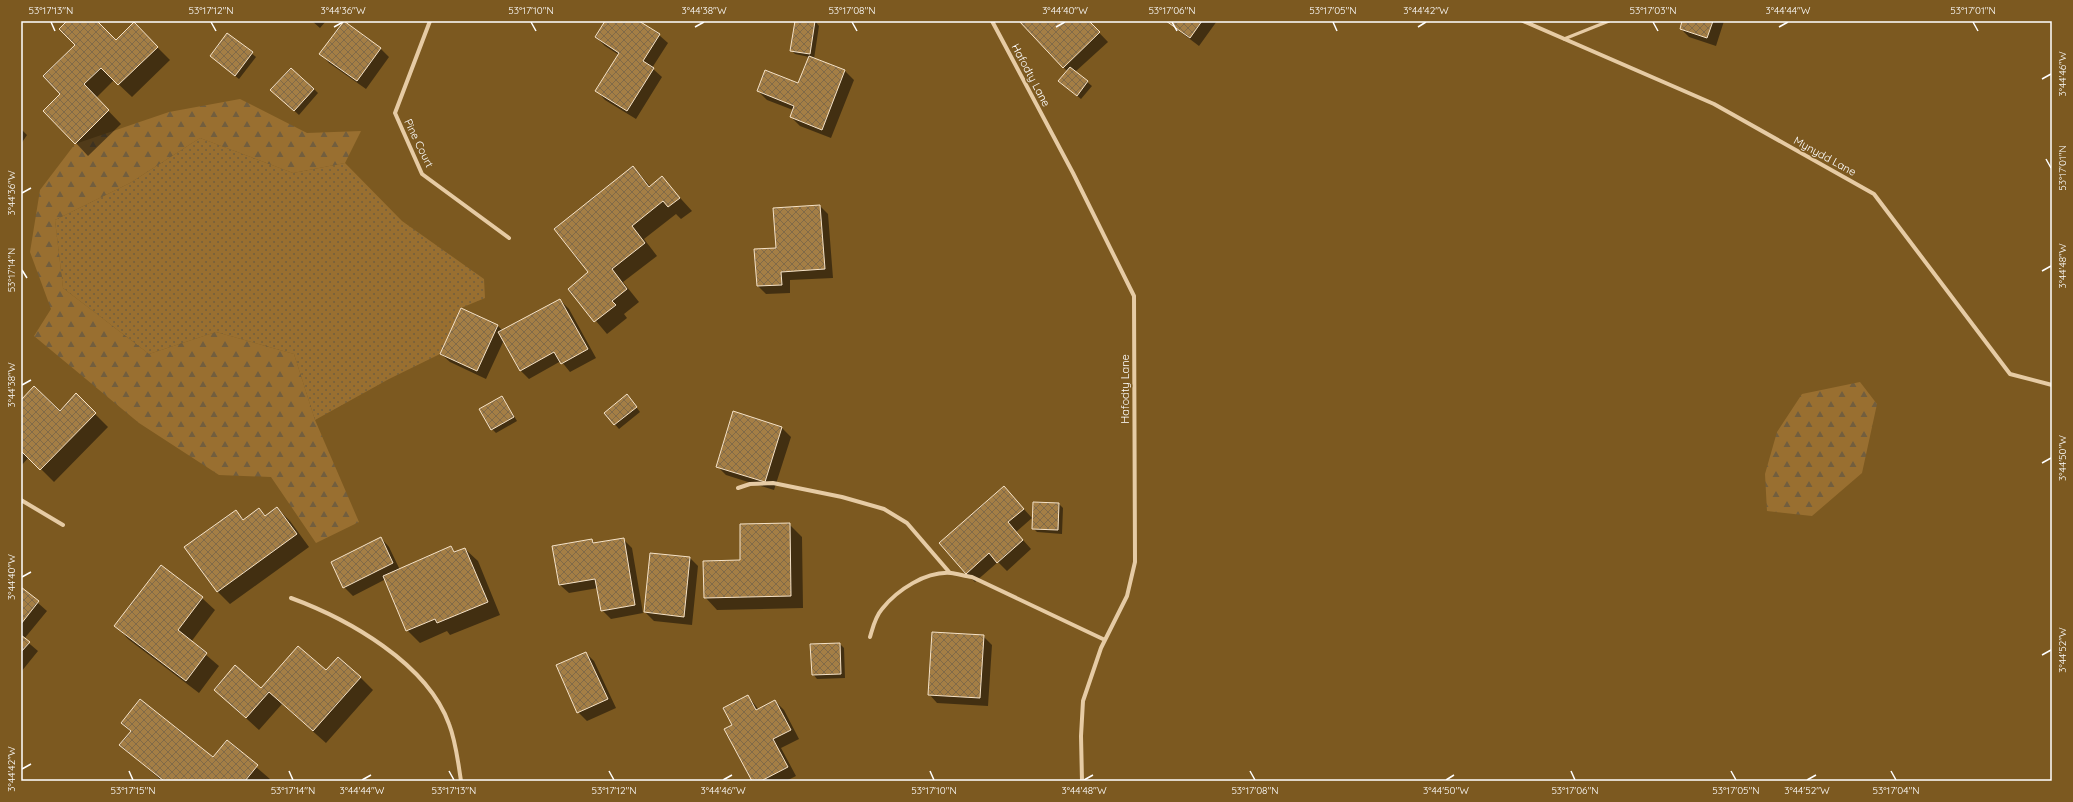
<svg xmlns="http://www.w3.org/2000/svg" width="2073" height="802" font-family="Quicksand,sans-serif">
<style>
.grass{fill:url(#grass-dots)}
.forest{fill:url(#forest-firs)}
.shadow{fill:#0007}
.building{fill:url(#building-cross-hatch);stroke:#f5e2c7}
.lines{fill:none;stroke-linecap:round;stroke-linejoin:round}
.service{stroke:#e6cba4;stroke-width:3}
.minor{stroke:#e6cba4;stroke-width:4}
.ticks{fill:none;stroke:#fff;stroke-width:1.5}
.labels{text-anchor:middle;dominant-baseline:central;stroke-width:3;stroke-linejoin:round;paint-order:stroke}
.street-label{font-size:11px;fill:#fff;stroke:#7c5920}
.neatline{fill:none;stroke:#fff;stroke-width:1.5}
.ticks-label{font-size:10px;text-anchor:middle;fill:#fff}
</style>
<defs>
<pattern id="grass-dots" width="8" height="8" patternUnits="userSpaceOnUse"><rect width="8" height="8" fill="#996f30"/><path d="M2 2h.1M6 6h.1" fill="none" stroke="#725e3e" stroke-width="1.8" stroke-linecap="round"/></pattern>
<pattern id="forest-firs" width="22" height="20" patternUnits="userSpaceOnUse"><rect width="22" height="20" fill="#996f30"/><path d="M5 1l3.5 6h-7zM16 11l3.5 6h-7z" fill="#725e3e"/></pattern>
<pattern id="building-cross-hatch" width="8" height="8" patternUnits="userSpaceOnUse"><rect width="8" height="8" fill="#a47e45"/><path d="M0 0l8 8M0 8l8-8" fill="none" stroke="#816a48"/></pattern>
</defs>
<rect width="100%" height="100%" fill="#7c5920"/>
<path class="grass" d="M 200,138 L 293,173 L 345,163 L 402,221 L 484,279 L 485,298 L 461,308 L 440,354 L 389,379 L 315,420 L 294,354 L 216,332 L 149,354 L 63,288 L 55,220 L 130,183 Z"/>
<path class="forest" d="M 240,99 L 307,133 L 361,131 L 345,163 L 293,173 L 200,138 L 130,183 L 55,220 L 63,288 L 149,354 L 216,332 L 294,354 L 315,420 L 359,522 L 316,543 L 271,477 L 219,475 L 139,423 L 34,336 L 51,309 L 30,252 L 40,190 L 75,144 L 169,112 Z
M 1860,382 L 1877,404 L 1862,473 L 1812,516 L 1767,511 L 1765,474 L 1777,432 L 1802,394 Z"/>
<path class="shadow" d="M 68,21 L 96,21 L 116,41 L 134,24 L 170,60 L 132,97 L 114,80 L 96,98 L 121,124 L 88,156 L 76,143 L 62,94 L 77,45 Z
M 312,21 L 326,21 L 320,28 Z
M 606,21 L 637,21 L 659,35 L 668,43 L 652,68 L 662,77 L 636,119 L 605,100 L 597,91 L 619,55 L 605,46 L 596,37 Z
M 796,21 L 815,21 L 819,26 L 814,59 L 845,71 L 854,80 L 831,138 L 800,126 L 791,117 L 793,110 L 767,100 L 758,91 L 799,84 L 809,57 L 795,54 L 791,50 Z
M 1020,21 L 1088,21 L 1108,42 L 1075,72 L 1092,86 L 1081,99 L 1059,81 L 1067,71 Z
M 1166,21 L 1217,21 L 1199,46 Z
M 1683,21 L 1724,21 L 1716,46 L 1689,37 L 1681,29 Z
M 228,34 L 256,57 L 239,79 L 215,60 Z
M 380,48 L 389,57 L 366,89 L 329,63 L 321,54 Z
M 314,89 L 318,93 L 299,115 L 276,94 Z
M 21,129 L 27,135 L 21,144 Z
M 633,167 L 651,187 L 662,178 L 692,211 L 681,219 L 676,214 L 644,239 L 657,256 L 623,282 L 639,302 L 624,314 L 627,318 L 607,334 L 569,289 L 590,272 Z
M 820,206 L 828,214 L 833,278 L 790,280 L 790,293 L 766,294 L 758,286 L 777,249 Z
M 560,300 L 569,309 L 596,358 L 570,372 L 561,361 L 529,379 L 520,370 L 504,340 L 486,379 L 450,362 L 441,354 L 462,309 L 498,326 L 503,331 Z
M 76,395 L 108,427 L 54,482 L 29,457 L 21,466 L 21,401 L 60,412 Z
M 502,397 L 517,421 L 496,433 L 492,429 Z
M 631,400 L 640,412 L 619,429 L 605,413 Z
M 734,413 L 782,428 L 791,437 L 774,490 L 726,475 L 717,466 Z
M 1004,487 L 1032,518 L 1016,532 L 1031,549 L 1007,571 L 998,562 L 975,582 L 966,573 Z
M 1034,503 L 1059,504 L 1063,508 L 1062,534 L 1037,532 L 1033,528 Z
M 277,508 L 290,521 L 309,547 L 230,604 L 217,591 L 236,511 L 244,520 L 259,509 L 266,516 Z
M 789,524 L 802,537 L 803,608 L 717,610 L 705,597 L 741,561 Z
M 381,538 L 389,547 L 400,570 L 451,547 L 456,553 L 465,549 L 478,561 L 500,615 L 450,635 L 447,631 L 420,643 L 407,630 L 386,579 L 353,596 L 344,587 Z
M 623,539 L 632,548 L 643,613 L 611,619 L 602,610 L 598,588 L 569,593 L 560,585 L 592,540 L 596,544 Z
M 690,558 L 698,566 L 692,625 L 654,621 L 645,612 Z
M 21,588 L 47,611 L 24,639 L 38,651 L 21,672 Z
M 202,598 L 215,610 L 191,642 L 219,666 L 199,693 L 128,639 L 116,626 Z
M 983,636 L 992,645 L 988,706 L 937,703 L 929,694 Z
M 840,644 L 844,648 L 845,678 L 817,679 L 813,674 Z
M 586,653 L 594,661 L 616,708 L 587,721 L 578,712 Z
M 326,672 L 360,677 L 373,690 L 326,743 L 282,704 L 259,730 L 215,690 L 261,689 Z
M 748,696 L 759,710 L 775,701 L 784,710 L 799,739 L 781,748 L 796,776 L 786,781 L 753,781 L 733,725 Z
M 123,723 L 214,759 L 227,742 L 270,779 L 268,781 L 162,781 L 121,745 L 131,732 Z"/>
<path class="building" d="M 67,21 L 97,21 L 116,40 L 134,22 L 158,47 L 118,85 L 101,68 L 84,84 L 109,110 L 75,144 L 43,111 L 60,94 L 43,76 L 75,45 L 59,29 Z
M 344,21 L 381,48 L 357,81 L 319,54 Z
M 605,21 L 639,21 L 660,34 L 643,61 L 654,68 L 627,111 L 595,91 L 619,53 L 595,37 Z
M 795,21 L 815,21 L 810,54 L 790,51 Z
M 1019,21 L 1089,21 L 1100,32 L 1063,68 Z
M 1166,21 L 1202,21 L 1190,38 Z
M 1682,21 L 1713,21 L 1707,38 L 1680,29 Z
M 227,33 L 253,52 L 235,76 L 210,56 Z
M 809,56 L 845,70 L 822,130 L 790,117 L 794,106 L 757,91 L 765,70 L 798,83 Z
M 1070,67 L 1088,81 L 1077,96 L 1058,81 Z
M 291,68 L 314,89 L 294,111 L 270,90 Z
M 633,166 L 649,187 L 662,176 L 680,198 L 668,207 L 663,201 L 632,226 L 645,243 L 612,269 L 627,289 L 612,301 L 616,305 L 594,322 L 568,289 L 588,272 L 554,229 Z
M 820,205 L 825,269 L 781,272 L 782,285 L 757,286 L 754,249 L 776,248 L 773,208 Z
M 560,299 L 588,349 L 561,364 L 554,352 L 520,371 L 498,332 Z
M 461,308 L 498,325 L 477,371 L 440,354 Z
M 34,386 L 60,411 L 76,393 L 96,413 L 40,470 L 21,451 L 21,400 Z
M 627,394 L 637,407 L 614,425 L 604,413 Z
M 502,396 L 514,417 L 491,430 L 479,409 Z
M 733,411 L 782,427 L 765,482 L 716,467 Z
M 1004,486 L 1024,509 L 1008,522 L 1023,540 L 997,563 L 989,553 L 966,574 L 939,543 Z
M 1033,502 L 1059,503 L 1058,530 L 1032,529 Z
M 277,507 L 297,534 L 217,592 L 184,547 L 236,510 L 243,520 L 259,508 L 265,516 Z
M 790,523 L 791,596 L 704,598 L 703,561 L 740,560 L 740,524 Z
M 381,537 L 393,563 L 343,588 L 331,562 Z
M 624,538 L 635,605 L 601,611 L 595,579 L 559,585 L 552,546 L 592,539 L 593,543 Z
M 451,546 L 454,552 L 465,548 L 488,602 L 437,623 L 435,619 L 406,631 L 383,576 Z
M 650,553 L 690,557 L 684,617 L 644,612 Z
M 161,565 L 203,597 L 178,630 L 207,653 L 186,681 L 114,626 Z
M 21,587 L 39,601 L 21,624 Z
M 932,632 L 984,635 L 980,698 L 928,695 Z
M 21,635 L 30,642 L 21,652 Z
M 840,643 L 841,674 L 812,675 L 810,644 Z
M 298,646 L 326,670 L 338,657 L 361,677 L 313,731 L 269,692 L 246,718 L 214,690 L 235,665 L 261,688 Z
M 586,652 L 608,699 L 577,713 L 556,665 Z
M 748,695 L 756,710 L 775,700 L 791,730 L 773,739 L 788,767 L 761,781 L 752,781 L 724,729 L 732,725 L 723,708 Z
M 140,699 L 213,757 L 227,740 L 258,765 L 245,781 L 164,781 L 119,745 L 131,731 L 121,723 Z"/>
<g class="lines">
<path class="service" d="M 1564,39 L 1609,21"/>
<path class="minor" d="M 430,21 L 395,113 L 422,174 L 509,238
M 992,21 L 1073,173 L 1134,296 L 1135,562 L 1127,596 L 1101,648 L 1083,701 L 1081,736 L 1082,781
M 1523,21 L 1714,104 L 1874,194 L 2010,374 L 2052,385
M 738,488 L 750,484 L 773,483 L 842,497 L 884,509 L 907,523 L 950,573
M 21,500 L 63,525
M 291,598 C 348,619 427,663 449,724 C 456,742 458,762 461,781
M 870,637 C 873,627 875,617 882,609 C 897,590 926,571 951,573 C 958,574 965,576 972,577 L 1105,640"/>
</g>
<path class="ticks" d="M 51,22 L 55,31M 211,22 L 216,31M 531,22 L 536,31M 852,22 L 857,31M 1172,22 L 1177,31M 1333,22 L 1337,31M 1653,22 L 1658,31M 1973,22 L 1978,31M 334,27 L 343,22M 695,27 L 704,22M 1056,27 L 1065,22M 1418,27 L 1426,22M 1779,27 L 1788,22M 2042,79 L 2051,74M 2046,159 L 2051,168M 22,193 L 31,188M 22,270 L 27,278M 2042,271 L 2051,266M 22,385 L 31,380M 2042,463 L 2051,458M 22,577 L 31,572M 2042,655 L 2051,650M 22,769 L 31,764M 129,771 L 133,780M 289,771 L 293,780M 449,771 L 454,780M 609,771 L 614,780M 930,771 L 934,780M 1250,771 L 1255,780M 1571,771 L 1575,780M 1731,771 L 1736,780M 1891,771 L 1896,780M 362,780 L 371,775M 723,780 L 732,775M 1084,780 L 1093,775M 1446,780 L 1454,775M 1807,780 L 1816,775"/>
<g class="labels">
<g class="street-label">
<text transform="translate(1031 75) rotate(62)">Hafodty Lane</text>
<text transform="translate(419 143) rotate(64)">Pine Court</text>
<text transform="translate(1825 156) rotate(29)">Mynydd Lane</text>
<text transform="translate(1125 389) rotate(-90)">Hafodty Lane</text>
</g>
</g>
<rect width="2073" height="802" fill="none" stroke="#7c5920" stroke-width="44"/>
<rect x="22" y="22" width="2029" height="758" class="neatline"/>
<g class="ticks-label">
<text x="51" y="14">53°17'13"N</text>
<text x="211" y="14">53°17'12"N</text>
<text x="343" y="14">3°44'36"W</text>
<text x="531" y="14">53°17'10"N</text>
<text x="704" y="14">3°44'38"W</text>
<text x="852" y="14">53°17'08"N</text>
<text x="1065" y="14">3°44'40"W</text>
<text x="1172" y="14">53°17'06"N</text>
<text x="1333" y="14">53°17'05"N</text>
<text x="1426" y="14">3°44'42"W</text>
<text x="1653" y="14">53°17'03"N</text>
<text x="1788" y="14">3°44'44"W</text>
<text x="1973" y="14">53°17'01"N</text>
<text transform="translate(2062 74) rotate(-90)" y="4">3°44'46"W</text>
<text transform="translate(2062 168) rotate(-90)" y="4">53°17'01"N</text>
<text transform="translate(11 193) rotate(-90)" y="4">3°44'36"W</text>
<text transform="translate(2062 266) rotate(-90)" y="4">3°44'48"W</text>
<text transform="translate(11 270) rotate(-90)" y="4">53°17'14"N</text>
<text transform="translate(11 385) rotate(-90)" y="4">3°44'38"W</text>
<text transform="translate(2062 458) rotate(-90)" y="4">3°44'50"W</text>
<text transform="translate(11 577) rotate(-90)" y="4">3°44'40"W</text>
<text transform="translate(2062 650) rotate(-90)" y="4">3°44'52"W</text>
<text transform="translate(11 769) rotate(-90)" y="4">3°44'42"W</text>
<text x="133" y="794">53°17'15"N</text>
<text x="293" y="794">53°17'14"N</text>
<text x="362" y="794">3°44'44"W</text>
<text x="454" y="794">53°17'13"N</text>
<text x="614" y="794">53°17'12"N</text>
<text x="723" y="794">3°44'46"W</text>
<text x="934" y="794">53°17'10"N</text>
<text x="1084" y="794">3°44'48"W</text>
<text x="1255" y="794">53°17'08"N</text>
<text x="1446" y="794">3°44'50"W</text>
<text x="1575" y="794">53°17'06"N</text>
<text x="1736" y="794">53°17'05"N</text>
<text x="1807" y="794">3°44'52"W</text>
<text x="1896" y="794">53°17'04"N</text>
</g>
</svg>
